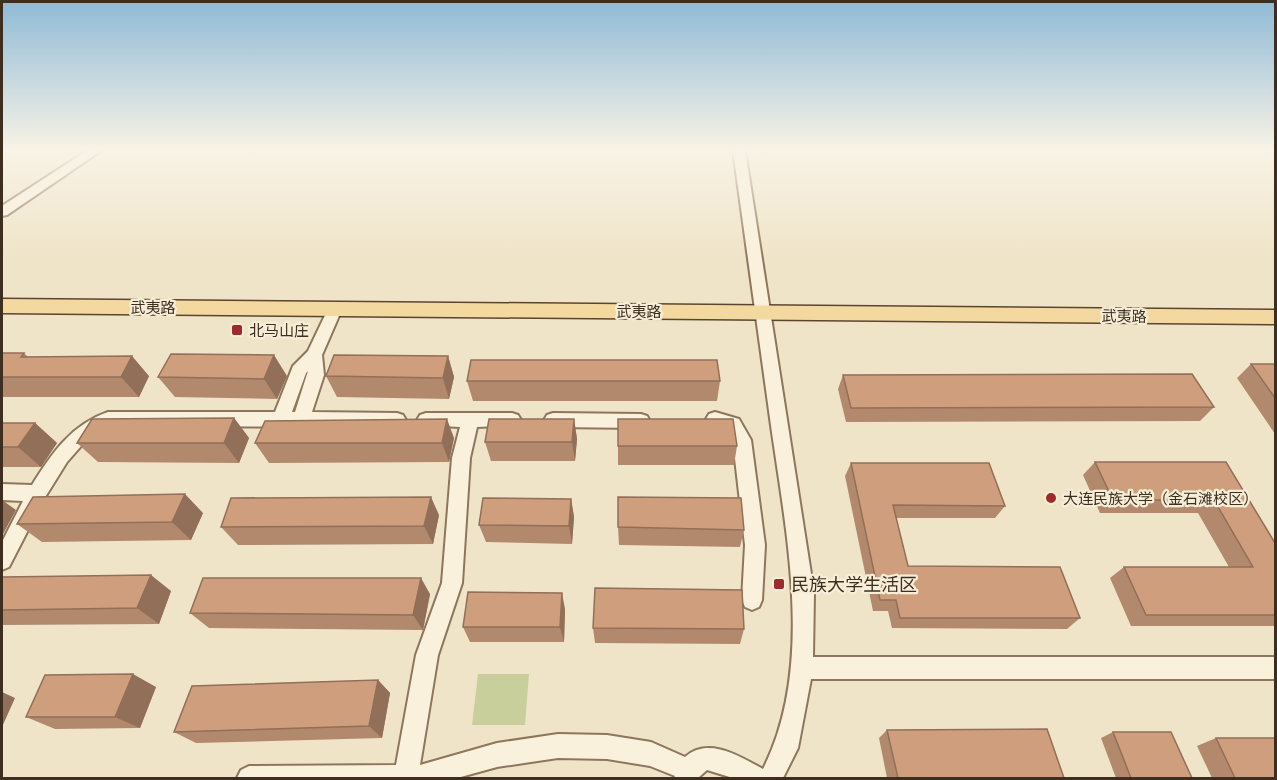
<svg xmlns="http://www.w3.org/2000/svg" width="1277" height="780" font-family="Merriweather,'Noto Sans SC',serif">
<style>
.green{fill:#c9cf9b}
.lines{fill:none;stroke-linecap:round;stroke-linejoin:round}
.minor-casing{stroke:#8d765c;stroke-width:4}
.major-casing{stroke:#5b4430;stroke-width:3}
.minor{fill:#faf1dc;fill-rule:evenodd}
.major{fill:#f3d9a0;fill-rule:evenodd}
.wall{fill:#b2896c}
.shaded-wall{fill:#916f58}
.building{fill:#cf9f7d;stroke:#916f58;stroke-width:1.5}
.poi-dot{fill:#9e2a2b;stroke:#f7eed8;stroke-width:2}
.labels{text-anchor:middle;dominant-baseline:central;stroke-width:4.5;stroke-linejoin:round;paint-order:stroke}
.street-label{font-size:15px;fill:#3d2e20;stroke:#f7eed8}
.poi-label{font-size:15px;fill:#3d2e20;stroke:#f7eed8;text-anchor:start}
.near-poi-label{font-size:18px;fill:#3d2e20;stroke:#f7eed8;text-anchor:start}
</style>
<rect width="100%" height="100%" fill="#f0e4c8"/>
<path class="green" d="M 478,674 L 529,674 L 525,725 L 472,725 Z"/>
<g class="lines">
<defs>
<path id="minor" d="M 88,150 L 102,150 L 7,215 L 2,216 L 2,206 Z
M 733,150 L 745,150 L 814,593 L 813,657 L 1276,657 L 1276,679 L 811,679 L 798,748 L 783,778 L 733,778 L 707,770 L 698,778 L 674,778 L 675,776 L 650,766 L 607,759 L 558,758 L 497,767 L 457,778 L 237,778 L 241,770 L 249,766 L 396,765 L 416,655 L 442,583 L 452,458 L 460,427 L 420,425 L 417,420 L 420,415 L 426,413 L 512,413 L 518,415 L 521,420 L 518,425 L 477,427 L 470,458 L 462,583 L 438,655 L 420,765 L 497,743 L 558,734 L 607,735 L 651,742 L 685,757 C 709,736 740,757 763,769 C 817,663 784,524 769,411 C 757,324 745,237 733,150 Z
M 335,304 L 342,309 L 322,355 L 324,375 L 312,412 L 397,413 L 403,415 L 406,420 L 403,425 L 397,427 L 110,426 L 89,437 L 67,462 L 44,499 L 9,567 L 2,570 L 2,542 L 23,501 L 2,500 L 2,484 L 32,485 C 52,453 71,425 108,412 L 275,412 L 293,366 L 308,351 L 328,309 ZM 308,371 L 295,412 L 292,412 L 306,373 Z
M 715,412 L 739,419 L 751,440 L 765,545 L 762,600 L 759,607 L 752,610 L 745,607 L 742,600 L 745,545 L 733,441 L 727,429 L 709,424 L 706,419 L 709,414 Z
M 553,413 L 641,414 L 647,416 L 650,421 L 647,426 L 641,428 L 553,427 L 547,425 L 544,420 L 547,415 Z"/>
<path id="major" d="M 2,299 L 1276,310 L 1276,324 L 2,313 Z"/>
</defs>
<use href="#minor" class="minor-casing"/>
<use href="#major" class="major-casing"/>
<use href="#minor" class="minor"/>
<use href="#major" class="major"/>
</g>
<path class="wall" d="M 2,353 L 24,353 L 28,357 L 149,376 L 139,397 L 2,397 Z
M 448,356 L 454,377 L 449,399 L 337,397 L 326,376 Z
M 1251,364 L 1275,364 L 1275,434 L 1237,378 Z
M 843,375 L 1214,407 L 1200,421 L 846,422 L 838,389 Z
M 287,376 L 277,399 L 175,397 L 158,377 Z
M 467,381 L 720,381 L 717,401 L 473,401 Z
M 234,418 L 249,438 L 239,463 L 98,462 L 77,443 Z
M 574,419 L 577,439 L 575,461 L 491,461 L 485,442 Z
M 2,423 L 35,423 L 57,443 L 41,467 L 2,467 Z
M 454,438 L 449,462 L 269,463 L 255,443 Z
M 618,446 L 737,446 L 734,465 L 618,465 Z
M 1095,462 L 1226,462 L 1275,543 L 1275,626 L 1131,626 L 1110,578 L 1124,567 L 1229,567 L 1198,513 L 1100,513 L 1083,475 Z
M 851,463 L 1005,506 L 995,518 L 896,518 L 908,566 L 1080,618 L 1067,629 L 892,628 L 888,611 L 873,611 L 845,476 Z
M 571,499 L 574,517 L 572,544 L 486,542 L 479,525 Z
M 203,513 L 191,540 L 42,542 L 17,524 Z
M 439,515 L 433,544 L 238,545 L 221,527 Z
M 618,527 L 744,530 L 740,547 L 619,545 Z
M 2,577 L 171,591 L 159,624 L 2,625 Z
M 430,594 L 423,630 L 209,628 L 190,613 Z
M 565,609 L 564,642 L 470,642 L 463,627 Z
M 593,628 L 744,629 L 740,644 L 595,643 Z
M 378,680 L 390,693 L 382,738 L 196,743 L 174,732 Z
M 156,687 L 140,728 L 55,729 L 26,717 Z
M 887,730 L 1064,778 L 887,778 L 879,738 Z
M 1113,732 L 1192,778 L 1116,778 L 1101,738 Z
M 1216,738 L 1275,778 L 1212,778 L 1197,746 Z"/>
<path class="shaded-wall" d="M 274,355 L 287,376 L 277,399 L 264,379 Z
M 132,356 L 149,376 L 139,397 L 121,377 Z
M 448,356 L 454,377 L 449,399 L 443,378 Z
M 234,418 L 249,438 L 239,463 L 224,443 Z
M 447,419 L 454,438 L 449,462 L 442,443 Z
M 574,419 L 577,439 L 575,461 L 572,442 Z
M 35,423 L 57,443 L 41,467 L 18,447 Z
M 185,494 L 203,513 L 191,540 L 172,522 Z
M 431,497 L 439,515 L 433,544 L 424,526 Z
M 571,499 L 574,517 L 572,544 L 569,526 Z
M 2,500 L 16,510 L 2,536 Z
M 151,575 L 171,591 L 159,624 L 137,608 Z
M 421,578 L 430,594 L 423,630 L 413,615 Z
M 562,593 L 565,609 L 564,642 L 560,627 Z
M 133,674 L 156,687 L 140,728 L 115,717 Z
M 378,680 L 390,693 L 382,738 L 369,726 Z
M 2,692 L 15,698 L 2,727 Z"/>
<path class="building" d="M 2,353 L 24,353 L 21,357 L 132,356 L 121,377 L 2,377 Z
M 171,354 L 274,355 L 264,379 L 158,377 Z
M 334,355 L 448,356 L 443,378 L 326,376 Z
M 471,360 L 717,360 L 720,381 L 467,381 Z
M 1251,364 L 1275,364 L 1275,398 Z
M 1192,374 L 1214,407 L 851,408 L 843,375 Z
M 234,418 L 224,443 L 77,443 L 92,419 Z
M 447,419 L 442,443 L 255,443 L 265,421 Z
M 489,419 L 574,419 L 572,442 L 485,442 Z
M 618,419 L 733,419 L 737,446 L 618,446 Z
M 2,423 L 35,423 L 18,447 L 2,447 Z
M 1095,462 L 1226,462 L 1275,543 L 1275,615 L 1146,615 L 1124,567 L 1253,567 L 1214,500 L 1113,500 Z
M 851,463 L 989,463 L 1005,506 L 893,505 L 908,566 L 1060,567 L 1080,618 L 900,618 L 896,600 L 880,600 Z
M 185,494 L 172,522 L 17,524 L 33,497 Z
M 431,497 L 424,526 L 221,527 L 231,498 Z
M 618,497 L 741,498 L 744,530 L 618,527 Z
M 483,498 L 571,499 L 569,526 L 479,525 Z
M 151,575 L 137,608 L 2,610 L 2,577 Z
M 203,578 L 421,578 L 413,615 L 190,613 Z
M 595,588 L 742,590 L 744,629 L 593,628 Z
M 468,592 L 562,593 L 560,627 L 463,627 Z
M 133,674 L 115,717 L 26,717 L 45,675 Z
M 378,680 L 369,726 L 174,732 L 192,686 Z
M 1047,729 L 1064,778 L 898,778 L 887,730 Z
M 1113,732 L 1171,732 L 1192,778 L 1131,778 Z
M 1216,738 L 1275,738 L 1275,778 L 1235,778 Z"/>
<linearGradient id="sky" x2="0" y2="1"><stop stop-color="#8fbad6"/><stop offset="0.58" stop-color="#f8f3e6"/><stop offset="1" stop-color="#f8f3e6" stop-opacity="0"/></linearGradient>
<rect width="1277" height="259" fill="url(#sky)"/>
<g class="poi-dot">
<rect x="231" y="324" width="12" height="12" rx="3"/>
<circle cx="1051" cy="498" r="6"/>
<rect x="773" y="578" width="12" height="12" rx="3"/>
</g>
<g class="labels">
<g class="street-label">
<text x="153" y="307">武夷路</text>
<text x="639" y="311">武夷路</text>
<text transform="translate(1124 316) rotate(1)">武夷路</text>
</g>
<g class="poi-label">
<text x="249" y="330">北马山庄</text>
<text x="1063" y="498">大连民族大学（金石滩校区）</text>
</g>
<g class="near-poi-label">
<text x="791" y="584">民族大学生活区</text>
</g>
</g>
<rect width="1277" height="780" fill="none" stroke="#3d2e20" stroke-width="6"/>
</svg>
